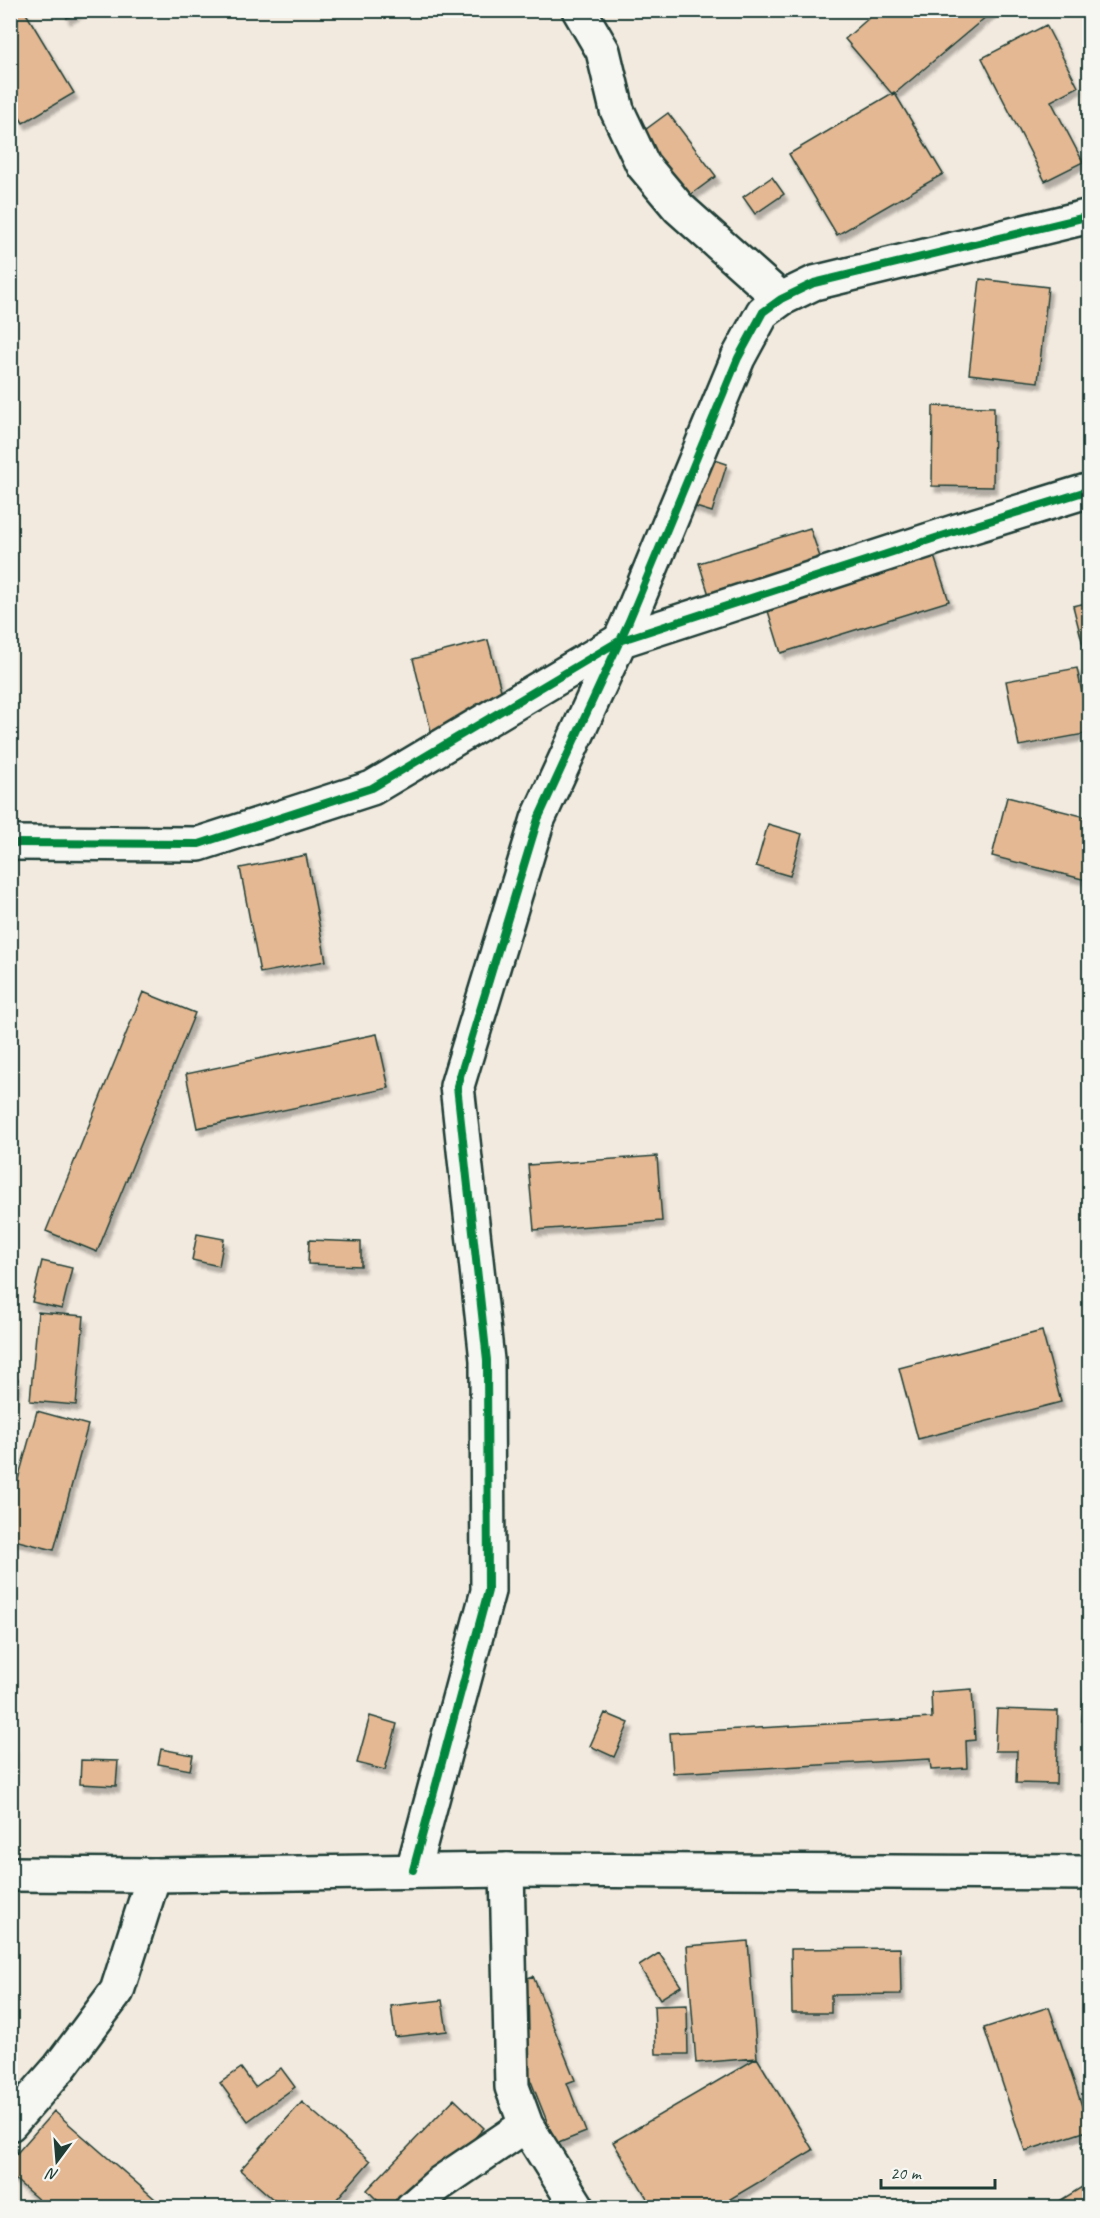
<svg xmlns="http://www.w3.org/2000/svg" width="1100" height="2218" font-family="Caveat,sans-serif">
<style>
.building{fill:#e3b893;stroke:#1f3d34;stroke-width:1.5;filter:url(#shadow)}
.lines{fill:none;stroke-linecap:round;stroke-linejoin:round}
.street-casing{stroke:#1f3d34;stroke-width:38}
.secondary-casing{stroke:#1f3d34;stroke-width:38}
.street{stroke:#f6f6f2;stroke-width:33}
.secondary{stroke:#f6f6f2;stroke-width:33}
.cycleway-casing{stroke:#f6f6f2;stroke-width:11}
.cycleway{stroke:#00873e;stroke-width:8}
</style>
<defs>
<filter id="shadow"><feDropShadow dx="3.5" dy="6" stdDeviation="1.5" flood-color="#0004"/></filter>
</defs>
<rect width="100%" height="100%" fill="#f2eadf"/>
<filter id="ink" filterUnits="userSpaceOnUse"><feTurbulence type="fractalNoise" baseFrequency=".0167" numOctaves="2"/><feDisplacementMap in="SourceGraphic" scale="12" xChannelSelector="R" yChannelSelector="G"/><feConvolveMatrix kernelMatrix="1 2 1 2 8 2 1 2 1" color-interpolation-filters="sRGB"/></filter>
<g filter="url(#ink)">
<path class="building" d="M 10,10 L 24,10 L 74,93 L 23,123 L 10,101 Z
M 63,10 L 82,10 L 67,18 Z
M 878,10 L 994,10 L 893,95 L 845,39 Z
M 1046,25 L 1078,87 L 1051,101 L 1083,162 L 1045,181 L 982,58 Z
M 894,92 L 943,174 L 837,235 L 789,154 Z
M 668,113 L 716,176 L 674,207 L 626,144 Z
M 772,177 L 784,194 L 755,214 L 743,197 Z
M 980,279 L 1048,287 L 1038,382 L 969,374 Z
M 933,406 L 994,407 L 993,487 L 932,486 Z
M 703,456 L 727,464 L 712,512 L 686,504 Z
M 810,528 L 821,560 L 709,595 L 699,563 Z
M 931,547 L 949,601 L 781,653 L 764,598 Z
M 1090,602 L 1090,672 L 1073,606 Z
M 488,640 L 507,713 L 431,731 L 413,659 Z
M 1077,668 L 1090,733 L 1019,746 L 1006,681 Z
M 1007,797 L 1090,818 L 1090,881 L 992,856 Z
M 768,824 L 802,834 L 790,876 L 756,866 Z
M 306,855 L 326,961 L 260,973 L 240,868 Z
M 143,992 L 195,1013 L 97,1252 L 46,1231 Z
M 377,1034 L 389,1088 L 197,1128 L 186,1074 Z
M 657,1156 L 662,1221 L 534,1230 L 528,1165 Z
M 197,1234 L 224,1239 L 219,1266 L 192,1260 Z
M 309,1240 L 361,1242 L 361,1266 L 308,1264 Z
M 42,1261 L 72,1268 L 62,1309 L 32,1302 Z
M 38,1312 L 84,1316 L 76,1405 L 30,1401 Z
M 1042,1331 L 1061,1402 L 918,1439 L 899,1368 Z
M 10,1377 L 18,1379 L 10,1412 Z
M 37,1411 L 88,1425 L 54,1550 L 10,1539 L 10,1508 Z
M 1090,1607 L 1090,1722 L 1082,1721 Z
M 972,1689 L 975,1740 L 966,1741 L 967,1768 L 931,1770 L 930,1759 L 673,1773 L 670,1733 L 932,1718 L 931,1692 Z
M 997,1709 L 1058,1711 L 1056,1784 L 1016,1783 L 1017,1751 L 995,1751 Z
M 605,1713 L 629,1723 L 614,1757 L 590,1746 Z
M 370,1716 L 397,1724 L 385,1770 L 357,1763 Z
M 10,1747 L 13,1747 L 13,1768 L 10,1768 Z
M 161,1749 L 193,1755 L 190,1770 L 158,1764 Z
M 81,1760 L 118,1761 L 116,1786 L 80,1784 Z
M 748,1941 L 757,2058 L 696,2063 L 687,1946 Z
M 900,1948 L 901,1994 L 831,1995 L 831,2013 L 792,2013 L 791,1949 Z
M 659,1953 L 681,1986 L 660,1999 L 639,1966 Z
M 533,1976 L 575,2080 L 567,2083 L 586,2132 L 556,2144 L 495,1991 Z
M 442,2000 L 447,2031 L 395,2037 L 391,2006 Z
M 687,2005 L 688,2054 L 656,2054 L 654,2006 Z
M 1049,2007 L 1090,2130 L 1025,2151 L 984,2028 Z
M 757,2058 L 813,2150 L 715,2208 L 653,2208 L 613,2142 Z
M 241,2068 L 255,2087 L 281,2068 L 295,2087 L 248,2121 L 220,2083 Z
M 454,2099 L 484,2128 L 409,2208 L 385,2208 L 367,2190 Z
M 302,2102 L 370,2161 L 329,2208 L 283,2208 L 240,2170 Z
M 54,2111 L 163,2206 L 162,2208 L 48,2208 L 10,2175 L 10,2161 Z
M 1090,2141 L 1090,2162 L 1081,2146 Z
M 1090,2182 L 1090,2208 L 1048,2208 Z"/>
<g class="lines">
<defs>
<path id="street" d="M 579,10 L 603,51 L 617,110 L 643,165 L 679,208 L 781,299
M 10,843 L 199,844 L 372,788 L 619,641 L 957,531 L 1090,490
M 413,1870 L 488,1591 L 487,1360 L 457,1086 L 538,819 L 629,621 L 738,358 L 763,312 L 781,299 L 814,283 L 1090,216
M 507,1870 L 512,2087 L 526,2125 L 578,2208
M 10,2124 L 60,2067 L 117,1991 L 154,1875
M 412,2208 L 439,2184 L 526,2125"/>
<path id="secondary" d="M 10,1874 L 154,1875 L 507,1870 L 1090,1873"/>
</defs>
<use href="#street" class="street-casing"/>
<use href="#secondary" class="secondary-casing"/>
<use href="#street" class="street"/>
<use href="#secondary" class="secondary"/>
<defs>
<path id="cycleway" d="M 10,843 L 199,844 L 372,788 L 619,641 L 957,531 L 1090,490
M 413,1870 L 488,1591 L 487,1360 L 457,1086 L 538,819 L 629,621 L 738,358 L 763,312 L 781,299 L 814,283 L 1090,216"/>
</defs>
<use href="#cycleway" class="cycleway-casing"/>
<use href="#cycleway" class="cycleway"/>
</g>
</g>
<rect width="1100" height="2218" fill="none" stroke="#f6f6f2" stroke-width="36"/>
<rect x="18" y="18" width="1064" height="2182" fill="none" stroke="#1f3d34" stroke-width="2" filter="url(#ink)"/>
<g transform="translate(57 2161) rotate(196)" stroke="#f6f6f2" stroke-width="4.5" paint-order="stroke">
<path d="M0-4.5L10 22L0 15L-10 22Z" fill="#1f3d34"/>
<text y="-9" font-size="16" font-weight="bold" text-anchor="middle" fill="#1f3d34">N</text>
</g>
<path d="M881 2179v9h114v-9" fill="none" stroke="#1f3d34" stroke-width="3"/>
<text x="890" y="2179" font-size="18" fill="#1f3d34" stroke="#f6f6f2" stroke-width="4.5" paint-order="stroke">20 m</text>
</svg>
